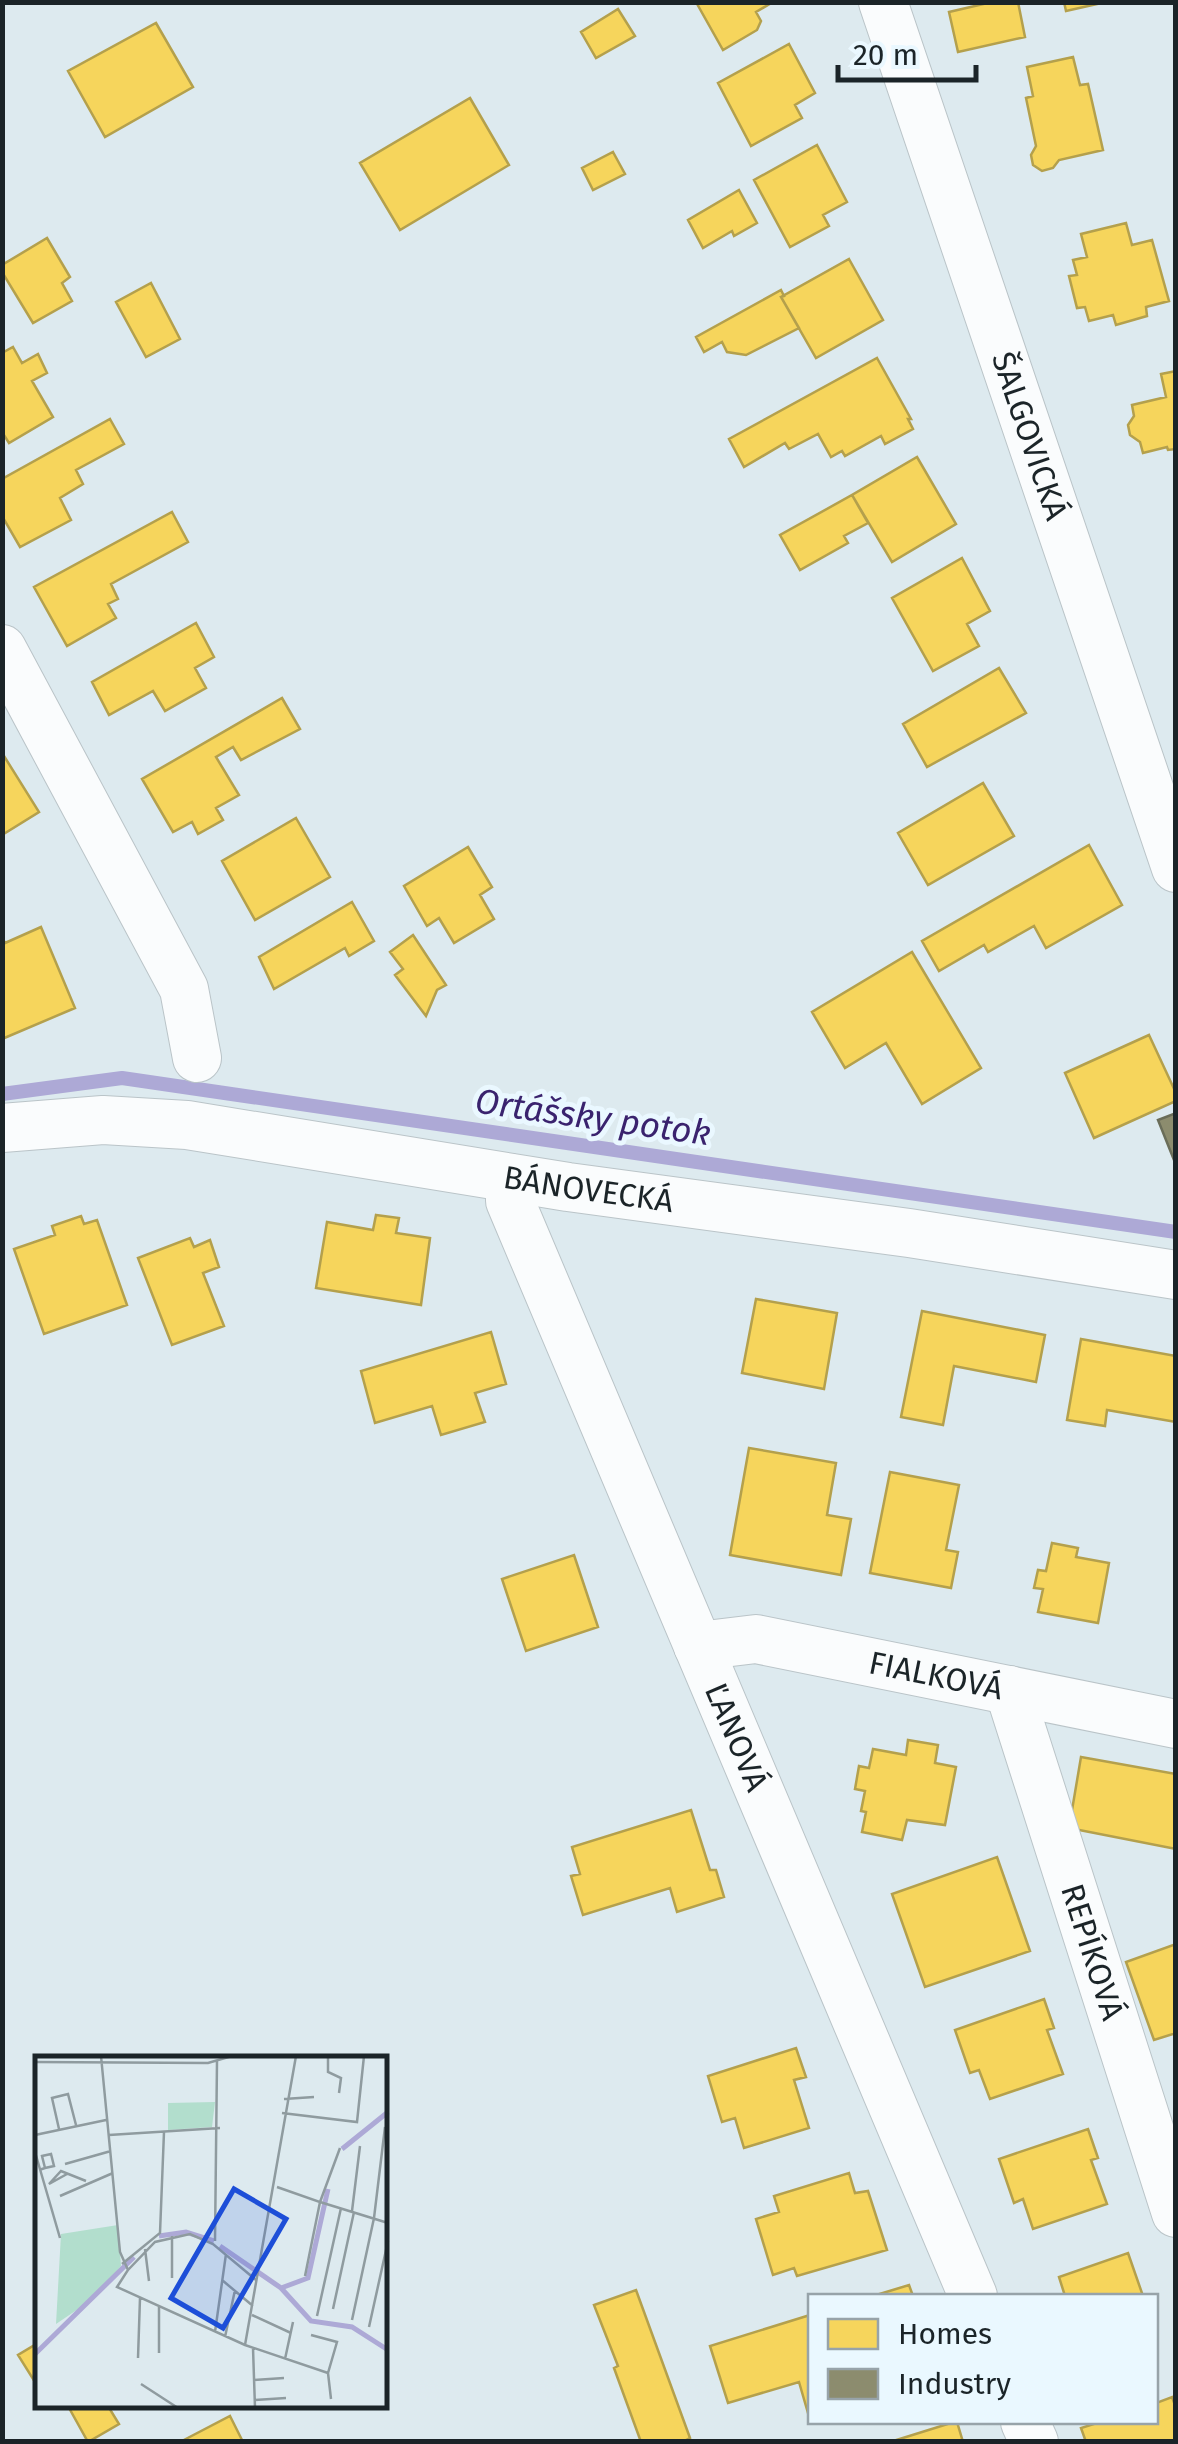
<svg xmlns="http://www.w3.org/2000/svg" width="1178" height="2444" font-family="'Fira Sans',sans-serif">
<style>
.homes{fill:#f6d55c;stroke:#b4a04c;stroke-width:2.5}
.industry{fill:#8c8c6e;stroke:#6a6d59;stroke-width:2.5}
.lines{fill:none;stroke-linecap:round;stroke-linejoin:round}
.stream{stroke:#ada9d6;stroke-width:14}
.minor-casing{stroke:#bac4c8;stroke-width:50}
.minor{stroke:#fafcfd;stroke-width:48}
.labels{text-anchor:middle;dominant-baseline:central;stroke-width:10;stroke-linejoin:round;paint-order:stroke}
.street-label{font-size:32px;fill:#1b2428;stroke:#eaf8ff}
.water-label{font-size:35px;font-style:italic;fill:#3a236e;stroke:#eaf8ff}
.inset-river{fill:none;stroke:#ada9d6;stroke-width:5}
.inset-road{fill:none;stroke:#8f9b9f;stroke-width:2.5}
.view{fill:#1d4ed8;fill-opacity:0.15;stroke:#1d4ed8;stroke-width:5}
.inset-edge{fill:none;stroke:#1b2428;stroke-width:5}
</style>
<rect width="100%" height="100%" fill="#ddeaef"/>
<path class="homes" d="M 696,2 L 773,2 L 756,12 L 761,21 L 757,30 L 723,50 Z
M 992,2 L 1018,2 L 1025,37 L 958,52 L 949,12 Z
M 1064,2 L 1106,2 L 1066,11 Z
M 618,9 L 635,36 L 596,58 L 581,32 Z
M 156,23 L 193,87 L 105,137 L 68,71 Z
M 789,44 L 815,93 L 795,105 L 802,118 L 751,146 L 718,83 Z
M 1073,57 L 1080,85 L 1088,84 L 1103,150 L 1059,160 L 1053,168 L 1042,171 L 1033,165 L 1031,155 L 1036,146 L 1026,98 L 1033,96 L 1027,67 Z
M 470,98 L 509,165 L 400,230 L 360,163 Z
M 817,145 L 847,202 L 823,215 L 829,226 L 790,247 L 754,180 Z
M 613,152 L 625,174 L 593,190 L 582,168 Z
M 739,190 L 757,223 L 734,236 L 732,231 L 703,248 L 688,220 Z
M 1126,223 L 1132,245 L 1152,240 L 1169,301 L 1146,307 L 1147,316 L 1116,325 L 1113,315 L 1089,321 L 1085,307 L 1077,308 L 1069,276 L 1077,275 L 1073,260 L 1087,257 L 1081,234 Z
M 47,238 L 70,277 L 62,283 L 72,301 L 33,323 L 2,272 L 2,265 Z
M 849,259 L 883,320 L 816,358 L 781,297 Z
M 151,283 L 180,339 L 146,357 L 116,302 Z
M 781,290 L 784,296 L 781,297 L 799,328 L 746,355 L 727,352 L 722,342 L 704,352 L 696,337 Z
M 13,347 L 22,363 L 38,354 L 47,373 L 32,381 L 53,417 L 9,443 L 2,432 L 2,353 Z
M 877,358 L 911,419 L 908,419 L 913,429 L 885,444 L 881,436 L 845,456 L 842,451 L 831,457 L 818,434 L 789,449 L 785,443 L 744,467 L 729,439 Z
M 1176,371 L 1176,449 L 1168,450 L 1167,447 L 1143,453 L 1140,442 L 1130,435 L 1128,425 L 1134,416 L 1132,405 L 1166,397 L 1161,374 Z
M 110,419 L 124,444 L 76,470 L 83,484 L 60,498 L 71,520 L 20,547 L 2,516 L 2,479 Z
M 917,457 L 956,524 L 892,562 L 852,495 Z
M 852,495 L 868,523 L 844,536 L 848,543 L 800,570 L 780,535 Z
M 172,512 L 188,542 L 111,584 L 118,599 L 108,604 L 116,618 L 67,646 L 34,587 Z
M 962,558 L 990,611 L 967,624 L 979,646 L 933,671 L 892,598 Z
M 196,623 L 214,657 L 195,668 L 206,688 L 165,711 L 153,691 L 109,715 L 92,682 Z
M 999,668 L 1026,713 L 927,767 L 903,724 Z
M 282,698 L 300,729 L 241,760 L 233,747 L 216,757 L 239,795 L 216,808 L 223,820 L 198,834 L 192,822 L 173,832 L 142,779 Z
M 4,756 L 39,812 L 2,835 L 2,757 Z
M 983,783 L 1014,836 L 928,885 L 898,833 Z
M 296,818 L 330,877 L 255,920 L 222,861 Z
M 1089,845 L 1122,905 L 1046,948 L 1034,926 L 988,952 L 984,945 L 939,971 L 922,941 Z
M 468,847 L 492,887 L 480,895 L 494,919 L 454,943 L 439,918 L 427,926 L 404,886 Z
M 352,902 L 374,941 L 349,956 L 345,948 L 274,989 L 259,957 Z
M 41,927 L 75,1008 L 2,1039 L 2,937 L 5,943 Z
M 413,935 L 446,985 L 437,990 L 426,1016 L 395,975 L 403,969 L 390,952 Z
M 912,952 L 981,1068 L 922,1104 L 886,1043 L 845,1068 L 812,1012 Z
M 1149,1035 L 1176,1093 L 1176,1101 L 1094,1138 L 1065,1073 Z
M 376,1215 L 399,1218 L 396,1233 L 430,1238 L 421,1305 L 316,1288 L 327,1222 L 373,1230 Z
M 81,1216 L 84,1224 L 97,1220 L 127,1305 L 44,1334 L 14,1249 L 55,1235 L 52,1226 Z
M 190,1238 L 194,1247 L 210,1240 L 219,1267 L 203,1273 L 224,1326 L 172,1345 L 138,1258 Z
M 756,1299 L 837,1313 L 824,1389 L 742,1373 Z
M 922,1311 L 1045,1335 L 1036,1382 L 954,1366 L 943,1425 L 901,1417 Z
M 491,1332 L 506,1384 L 475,1393 L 485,1422 L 441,1435 L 432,1406 L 375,1423 L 361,1371 Z
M 1081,1339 L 1176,1356 L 1176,1422 L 1107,1410 L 1105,1426 L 1067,1420 Z
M 749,1448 L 836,1463 L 827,1515 L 851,1519 L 841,1575 L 730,1555 Z
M 890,1472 L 959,1485 L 946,1550 L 958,1552 L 951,1588 L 870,1573 Z
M 1052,1543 L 1078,1548 L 1076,1557 L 1109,1563 L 1098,1623 L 1038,1612 L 1043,1589 L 1034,1588 L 1038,1570 L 1046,1571 Z
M 574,1555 L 598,1627 L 526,1651 L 502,1579 Z
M 908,1740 L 938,1745 L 935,1763 L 956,1767 L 945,1825 L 907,1820 L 902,1840 L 862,1832 L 866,1812 L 861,1811 L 865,1791 L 855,1789 L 859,1766 L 869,1768 L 873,1749 L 906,1755 Z
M 1081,1757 L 1176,1774 L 1176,1849 L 1069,1828 Z
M 691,1810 L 710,1870 L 716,1870 L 724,1897 L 677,1912 L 670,1888 L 583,1915 L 571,1876 L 580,1874 L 572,1847 Z
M 997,1857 L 1030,1951 L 925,1987 L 892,1894 Z
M 1176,1944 L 1176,2033 L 1154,2040 L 1126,1962 Z
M 1044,1999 L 1054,2028 L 1047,2030 L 1063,2074 L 990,2099 L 979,2070 L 970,2073 L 955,2030 Z
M 796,2048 L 806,2077 L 794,2080 L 809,2128 L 744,2148 L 735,2118 L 722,2122 L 708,2076 Z
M 1088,2129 L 1098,2158 L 1091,2160 L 1107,2204 L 1033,2229 L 1023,2199 L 1014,2203 L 999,2159 Z
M 849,2173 L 855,2193 L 868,2191 L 887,2250 L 797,2276 L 794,2268 L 773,2275 L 756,2219 L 779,2212 L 774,2196 Z
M 1128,2253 L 1143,2296 L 1065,2296 L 1059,2277 Z
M 909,2285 L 913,2296 L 873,2296 Z
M 636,2290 L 690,2438 L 682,2442 L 641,2442 L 614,2368 L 618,2366 L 594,2305 Z
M 810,2315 L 810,2420 L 799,2382 L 728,2403 L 710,2346 Z
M 38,2343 L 38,2387 L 18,2355 Z
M 1172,2397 L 1176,2408 L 1176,2442 L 1086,2442 L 1081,2428 L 1100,2422 L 1156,2422 L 1156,2403 Z
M 68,2406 L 108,2406 L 119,2424 L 88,2442 Z
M 230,2416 L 243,2442 L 180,2442 Z
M 954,2422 L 957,2422 L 963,2442 L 890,2442 Z"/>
<path class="industry" d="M 1176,1113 L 1176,1165 L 1158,1120 Z"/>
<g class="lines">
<path class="stream" d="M 2,1094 L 122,1078 L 1176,1232"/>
<defs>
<g id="minor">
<path id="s1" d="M 883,2 L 1176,868"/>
<path d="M 2,649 L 184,989 L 197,1058"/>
<path id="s2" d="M 2,1128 L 103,1120 L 187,1125 L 568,1187 L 909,1233 L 1176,1275"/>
<path id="s3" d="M 510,1178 L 510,1201 L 973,2296"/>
<path id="s4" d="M 698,1646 L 756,1639 L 1176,1724"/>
<path id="s5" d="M 1009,1690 L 1176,2213"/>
<path d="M 1025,2422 L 1034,2442"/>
</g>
</defs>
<use href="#minor" class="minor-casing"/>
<use href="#minor" class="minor"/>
</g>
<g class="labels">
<g class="street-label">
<text stroke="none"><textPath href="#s1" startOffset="458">ŠALGOVICKÁ</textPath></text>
<text stroke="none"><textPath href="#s2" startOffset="592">BÁNOVECKÁ</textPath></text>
<text stroke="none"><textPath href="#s4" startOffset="242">FIALKOVÁ</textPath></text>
<text stroke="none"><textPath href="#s3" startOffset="605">ĽANOVÁ</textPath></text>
<text stroke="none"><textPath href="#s5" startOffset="275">REPÍKOVÁ</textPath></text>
</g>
<g class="water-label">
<text transform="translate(593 1117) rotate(8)">Ortášsky potok</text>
</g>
</g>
<g transform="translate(35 2056)">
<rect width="352" height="352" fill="#ddeaef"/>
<path d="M 180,46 L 177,71 L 133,74 L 133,47 ZM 83,169 L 86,210 L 58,243 L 21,268 L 26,178 Z" fill="#b2decd"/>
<path class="inset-river" d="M 307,93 L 353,56M 124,180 L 151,176 L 179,185M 185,190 L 246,232 L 276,265 L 317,271 L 353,294M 246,232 L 273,222 L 293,133M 0,298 L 99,201"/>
<path class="inset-road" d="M 66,0 L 85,196 L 93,214 L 82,231 L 210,289 L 293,317M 293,0 L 293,16 L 306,22 L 304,37M 0,6 L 173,7 L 197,0M 249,43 L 279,41M 247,57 L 322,66 L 329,0M 24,73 L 17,42 L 33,38 L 41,69M 0,79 L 71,64M 74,79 L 185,72M 0,96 L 25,182M 30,108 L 76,95M 4,114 L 10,112 L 19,110 L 16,98 L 7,100 L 10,112M 32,118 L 14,128 L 26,115 L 51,125M 242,131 L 285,146 L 270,220M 25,140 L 78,117M 285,146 L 353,167M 285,146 L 305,92M 317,155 L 325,90M 137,180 L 137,222M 180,185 L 182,5M 110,193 L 114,225M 87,208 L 125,177 L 129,76M 93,214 L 120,186 L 155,178 L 178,188 L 221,224M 187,224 L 218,250M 298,253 L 319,156M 217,259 L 256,277M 282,260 L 306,152M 317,264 L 339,162 L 350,71M 334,271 L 353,185M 180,276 L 191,198M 276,279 L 302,286 L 293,317 L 296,343M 190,281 L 200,234M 210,289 L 261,0M 218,292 L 220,352M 124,297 L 124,251M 103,302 L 105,242M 250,303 L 258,266M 219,324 L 249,322M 106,328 L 143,352M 220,344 L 251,342"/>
<path class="view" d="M 199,133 L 251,163 L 188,272 L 136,242 Z"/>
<rect width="352" height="352" class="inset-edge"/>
</g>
<rect width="1178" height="2444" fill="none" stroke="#1b2428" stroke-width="10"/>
<rect x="808" y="2294" width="350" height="130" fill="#eaf8ff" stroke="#97a3a9" stroke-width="2.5"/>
<rect x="828" y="2319" width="50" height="30" fill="#f6d55c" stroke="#97a3a9" stroke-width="2.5"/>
<text x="898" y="2344" font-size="30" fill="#1b2428">Homes</text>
<rect x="828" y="2369" width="50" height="30" fill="#8c8c6e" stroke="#97a3a9" stroke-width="2.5"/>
<text x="898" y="2394" font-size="30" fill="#1b2428">Industry</text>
<path d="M838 65v15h138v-15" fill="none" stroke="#1b2428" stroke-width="5"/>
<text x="853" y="65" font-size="30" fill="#1b2428" stroke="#eaf8ff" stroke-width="8" paint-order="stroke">20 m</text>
</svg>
